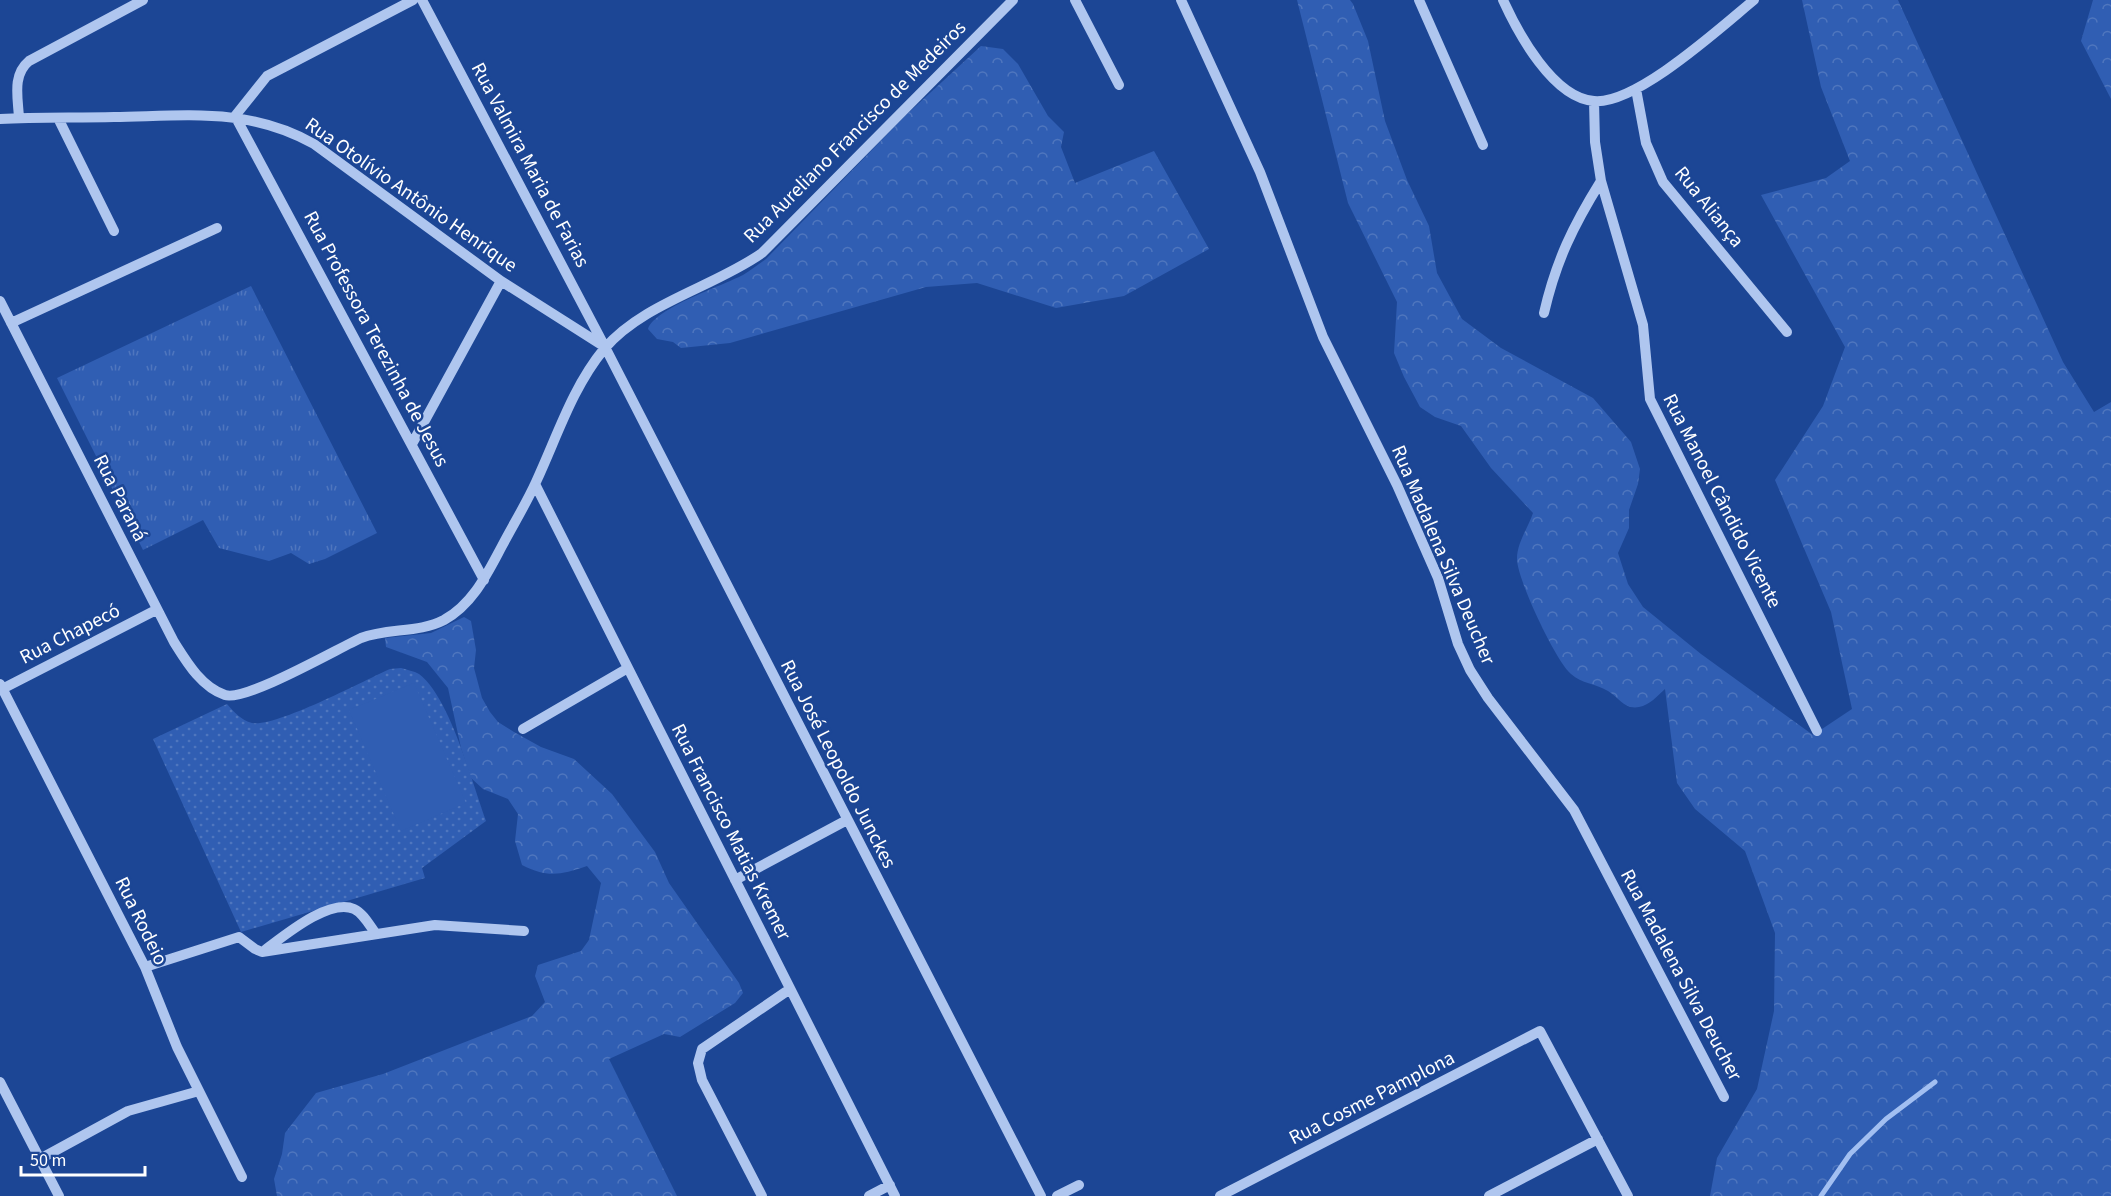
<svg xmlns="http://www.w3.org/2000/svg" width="2111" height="1196" font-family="'Source Sans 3',sans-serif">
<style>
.grass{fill:url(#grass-tufts)}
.forest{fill:url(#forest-crowns)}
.park{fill:url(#park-dots)}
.pitch{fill:#305eb3}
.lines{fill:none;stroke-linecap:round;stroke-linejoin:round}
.stream{stroke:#a2bff1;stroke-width:5}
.minor{stroke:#afc6ef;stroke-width:10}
.labels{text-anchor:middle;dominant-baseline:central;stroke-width:5;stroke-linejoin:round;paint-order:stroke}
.street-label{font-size:20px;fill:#fff;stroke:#1c4695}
</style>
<defs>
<pattern id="grass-tufts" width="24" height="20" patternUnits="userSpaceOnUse" patternTransform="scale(1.5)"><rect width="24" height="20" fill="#305eb3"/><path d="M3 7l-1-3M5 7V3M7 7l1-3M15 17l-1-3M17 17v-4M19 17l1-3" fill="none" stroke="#4f76be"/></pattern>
<pattern id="forest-crowns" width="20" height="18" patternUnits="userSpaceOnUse" patternTransform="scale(1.5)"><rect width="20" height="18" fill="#305eb3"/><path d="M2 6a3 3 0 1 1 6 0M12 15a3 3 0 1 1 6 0" fill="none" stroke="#4f76be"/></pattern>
<pattern id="park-dots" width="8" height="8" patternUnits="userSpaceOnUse" patternTransform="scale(1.5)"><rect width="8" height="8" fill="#305eb3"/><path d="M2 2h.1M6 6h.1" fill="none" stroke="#4f76be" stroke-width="1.8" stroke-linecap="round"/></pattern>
</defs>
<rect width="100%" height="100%" fill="#1c4695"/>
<path class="grass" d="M 251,286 L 377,533 L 325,559 L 309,564 L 291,553 L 269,561 L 219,548 L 203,520 L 143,550 L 57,378 Z"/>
<path class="forest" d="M 1297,0 L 1350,0 L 1353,4 L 1368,41 L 1385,121 L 1407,180 L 1429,226 L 1437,273 L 1462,319 L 1501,348 L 1593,398 L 1631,442 L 1640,469 L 1638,484 L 1629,510 L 1629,528 L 1618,553 L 1628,584 L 1643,607 L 1701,654 L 1813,735 L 1852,709 L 1831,612 L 1775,480 L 1823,406 L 1845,347 L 1761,195 L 1826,178 L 1850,161 L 1821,87 L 1802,0 L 1898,0 L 2063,362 L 2094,412 L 2111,402 L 2111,1196 L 1710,1196 L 1717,1158 L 1757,1089 L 1774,1011 L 1775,933 L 1745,851 L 1695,809 L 1677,783 L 1665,689 C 1657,696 1650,705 1639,707 C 1625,710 1618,697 1608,691 C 1595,683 1582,684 1571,674 C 1556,662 1517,579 1517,559 C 1517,543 1528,528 1533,513 L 1491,468 L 1461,426 L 1435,417 L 1420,407 L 1404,377 L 1394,353 L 1397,302 L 1348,203 Z
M 2093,0 L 2111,0 L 2111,99 L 2081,41 Z
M 981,46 L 1003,49 L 1018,64 L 1048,116 L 1064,132 L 1061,147 L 1075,183 L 1154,151 L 1209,249 L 1124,296 L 1056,308 L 977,283 L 926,287 L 730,343 L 681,348 L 673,342 L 657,339 L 648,329 C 655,308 722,286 743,275 C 751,270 759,264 766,259 L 905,116 Z
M 464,617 L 471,621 L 476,650 L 474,668 L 482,698 L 490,712 L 498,722 L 514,732 L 541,747 L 574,759 L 612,794 L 655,852 L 669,883 L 739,983 L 743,993 L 735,1003 L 680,1037 L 664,1034 L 609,1059 L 677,1196 L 277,1196 L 274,1179 L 282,1154 L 285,1133 L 316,1093 L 383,1074 L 532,1016 L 545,1002 L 535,976 L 538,965 L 581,951 L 589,940 L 601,883 L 587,866 C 560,875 548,878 522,865 L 515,841 L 518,814 L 508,799 L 483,789 L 471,778 L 461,748 L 448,688 L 427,662 L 386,647 L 385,638 L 431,633 Z"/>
<path class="park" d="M 401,668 C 407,670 414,671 419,674 C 450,697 472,783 486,821 L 422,868 L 425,878 L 241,932 L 153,739 L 227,704 C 234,712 241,720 252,723 C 275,728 365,680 390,669 Z"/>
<path class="pitch" d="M 414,683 L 466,803 L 401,831 L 349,710 Z"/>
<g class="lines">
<path class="stream" d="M 1821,1196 L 1850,1154 L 1886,1119 L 1935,1082"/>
<path class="minor" d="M 413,0 L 267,76 L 235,116 L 484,580
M 422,0 L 605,347 L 1041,1196
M 1075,0 L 1119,85
M 1181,0 L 1260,172 L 1323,337 L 1397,485 L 1438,578 L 1458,644 L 1470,670 L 1488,698 L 1574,810 L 1724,1097
M 1419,0 L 1483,145
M 1503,0 C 1518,33 1553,98 1594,101 C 1636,105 1721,27 1754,0
M 1636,89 L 1646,143 L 1663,182 L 1787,332
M 1594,101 L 1595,142 L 1601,181 L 1643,325 L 1650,399 L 1817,731
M 19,118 C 18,98 12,75 29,61 L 143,0
M 58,118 L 114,231
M 0,119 C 38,117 76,118 114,117 C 186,116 249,107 314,144 L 501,281 L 605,347
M 0,301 L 174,642 C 186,661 201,687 225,695 C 245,702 337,649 361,638 C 387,628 419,633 444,620 C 473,604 487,574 502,546 C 513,525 526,504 536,482 C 557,437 572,388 604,349 C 643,303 714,287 762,253 L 1013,0
M 1544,313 C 1556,261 1573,226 1601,181
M 11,323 L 217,228
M 412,444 L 501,281
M 535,484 L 895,1196
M 0,684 L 145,967 L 177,1047 L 242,1177
M 0,690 L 156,610
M 523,729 L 628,668
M 735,880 L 847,820
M 265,950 C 284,936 329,898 354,909 C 363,913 370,926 376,934
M 145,967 L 239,937 L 255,949 L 262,952 L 435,925 L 524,931
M 0,1082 L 59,1196
M 40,1159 L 128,1111 L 199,1091
M 762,1196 L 702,1080 L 698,1063 L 702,1049 L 790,989
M 869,1196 L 890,1185
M 1057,1196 L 1079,1185
M 1220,1196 L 1540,1031 L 1628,1196
M 1489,1196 L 1598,1139"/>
</g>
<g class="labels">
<g class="street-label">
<text transform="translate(855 132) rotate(-45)">Rua Aureliano Francisco de Medeiros</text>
<text transform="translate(530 165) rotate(62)">Rua Valmira Maria de Farias</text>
<text transform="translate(411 195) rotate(35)">Rua Otolívio Antônio Henrique</text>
<text transform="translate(1709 207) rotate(51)">Rua Aliança</text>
<text transform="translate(376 339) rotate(62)">Rua Professora Terezinha de Jesus</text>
<text transform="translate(120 498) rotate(63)">Rua Paraná</text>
<text transform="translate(1722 501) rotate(63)">Rua Manoel Cândido Vicente</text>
<text transform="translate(1443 555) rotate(67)">Rua Madalena Silva Deucher</text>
<text transform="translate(70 634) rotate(-27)">Rua Chapecó</text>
<text transform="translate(838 764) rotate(63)">Rua José Leopoldo Junckes</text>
<text transform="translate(731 832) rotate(63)">Rua Francisco Matias Kremer</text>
<text transform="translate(141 921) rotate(64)">Rua Rodeio</text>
<text transform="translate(1681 975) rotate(62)">Rua Madalena Silva Deucher</text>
<text transform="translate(1372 1098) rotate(-27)">Rua Cosme Pamplona</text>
</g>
</g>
<path d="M21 1166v9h124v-9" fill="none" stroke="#ffffff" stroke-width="3"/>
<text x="30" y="1166" font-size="18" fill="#ffffff" stroke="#1c4695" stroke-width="4.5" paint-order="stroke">50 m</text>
</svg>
